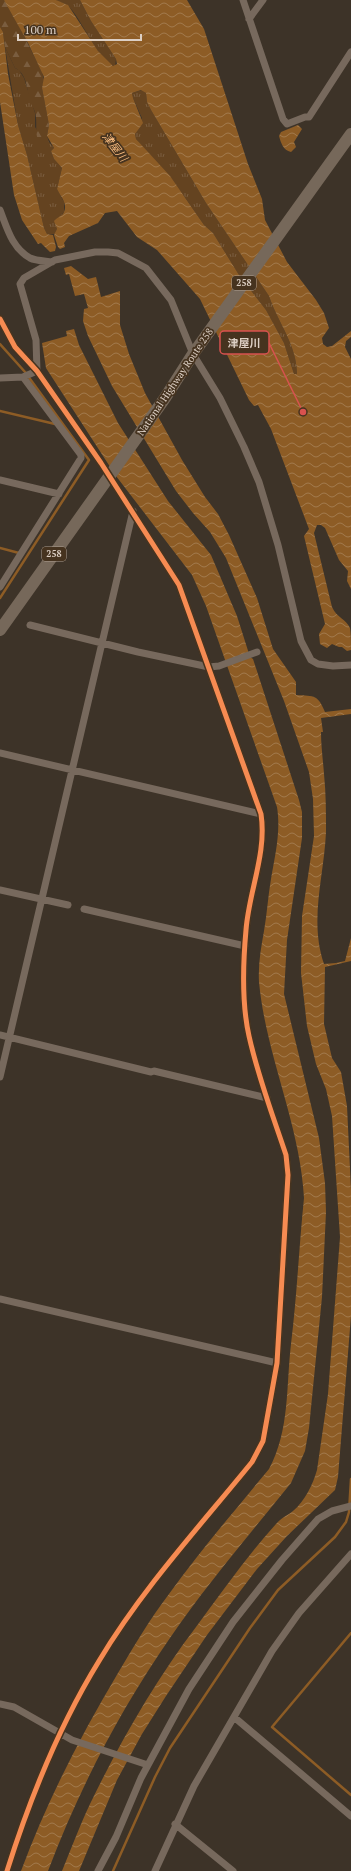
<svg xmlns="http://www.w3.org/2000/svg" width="351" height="1871" font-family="'PT Serif','Noto Sans JP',serif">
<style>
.grass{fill:url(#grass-tufts)}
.forest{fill:url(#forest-firs)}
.water{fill:url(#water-waves);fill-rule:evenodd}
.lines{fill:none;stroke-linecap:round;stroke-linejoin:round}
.stream{stroke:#8d5c25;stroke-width:2.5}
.minor{stroke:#77695d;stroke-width:7}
.trunk{stroke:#76685a;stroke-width:12}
.cycleway-casing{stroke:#46331f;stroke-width:8}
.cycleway{stroke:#f68b52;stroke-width:5}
.labels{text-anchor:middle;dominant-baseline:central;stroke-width:3.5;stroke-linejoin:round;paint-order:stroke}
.shield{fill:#46331f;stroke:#afa092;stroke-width:1}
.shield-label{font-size:9px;font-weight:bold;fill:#dccfc4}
.street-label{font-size:10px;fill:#dccfc4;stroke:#46331f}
.water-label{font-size:11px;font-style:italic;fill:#f7ba7d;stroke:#46331f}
.leader{fill:none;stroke:#d8524f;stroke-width:1.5}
.callout-dot{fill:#d8524f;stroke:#46331f;stroke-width:1.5}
.callout{fill:#46331f;stroke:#d8524f;stroke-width:1.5}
.callout-label{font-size:11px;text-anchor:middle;font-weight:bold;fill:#dccfc4}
</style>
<defs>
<pattern id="grass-tufts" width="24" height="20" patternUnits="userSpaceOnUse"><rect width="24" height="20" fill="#644320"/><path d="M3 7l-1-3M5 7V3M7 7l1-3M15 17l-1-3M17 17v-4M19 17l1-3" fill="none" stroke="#7a5d3f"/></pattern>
<pattern id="forest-firs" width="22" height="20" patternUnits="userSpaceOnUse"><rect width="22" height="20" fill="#644320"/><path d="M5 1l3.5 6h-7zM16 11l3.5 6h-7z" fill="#7a5d3f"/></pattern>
<pattern id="water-waves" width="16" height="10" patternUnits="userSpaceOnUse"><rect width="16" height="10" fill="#8d5c25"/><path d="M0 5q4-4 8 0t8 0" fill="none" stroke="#a27a4d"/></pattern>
</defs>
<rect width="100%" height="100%" fill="#3d3328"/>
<path class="grass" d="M 56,0 L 80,0 L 91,21 L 116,59 L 115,66 C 100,66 80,14 67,5 C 64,2 59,3 56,0 Z
M 5,47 L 15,68 L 19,70 L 24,78 L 35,113 L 35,127 L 44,142 L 49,142 L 54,148 L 51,151 L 54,159 L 62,168 L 57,189 L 64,202 L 64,212 L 55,223 L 57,229 L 56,234 L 47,234 L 44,228 L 27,155 L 18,125 Z
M 142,90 L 146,93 L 147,102 L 151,110 L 206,203 L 269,296 C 278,323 297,345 297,374 L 294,374 L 284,343 L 266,310 L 239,275 L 213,233 L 204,225 L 184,196 L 136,139 L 135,134 L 142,118 L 133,98 L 132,93 Z"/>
<path class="forest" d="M 0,0 L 4,0 L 8,4 L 42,72 L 44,80 L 42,88 L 49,125 L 47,136 L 49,142 L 39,143 C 34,132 38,123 35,112 C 34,108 31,105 30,101 C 27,90 27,73 15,68 L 5,47 L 3,32 L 0,27 Z"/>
<path class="water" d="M 4,0 L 56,0 L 68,5 L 98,51 L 113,66 L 117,64 L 116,59 L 91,21 L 80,0 L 187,0 L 204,29 L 248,164 L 262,199 L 265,220 L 287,262 L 316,300 L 324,313 L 329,328 L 322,338 L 323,344 L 327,347 L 332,346 L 351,331 L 351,337 L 346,341 L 345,347 L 351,359 L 351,589 L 347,581 L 348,571 L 339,560 L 325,528 L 321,525 L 317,525 L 314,533 L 332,607 C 337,618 346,619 350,628 C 351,633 351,644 351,650 L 347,651 L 342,647 L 339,647 L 332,644 L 327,648 L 320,644 L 319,634 L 325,624 L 304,536 L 309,529 L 271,429 L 258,405 L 254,406 L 249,400 L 200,299 L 157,250 L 137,237 L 117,211 L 105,213 L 98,223 L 69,236 L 64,243 L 65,247 L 60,249 L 58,247 L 54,235 L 57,229 L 54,221 C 57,217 63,216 64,212 C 68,203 60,196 57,189 L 62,168 L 54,159 L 51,151 L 54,148 L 47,136 L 49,125 L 42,88 L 44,77 L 28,43 ZM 141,90 L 146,93 L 147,102 L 151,110 L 206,203 L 269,296 C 278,323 297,345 297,374 L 294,374 L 284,343 L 266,310 L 239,275 L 213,233 L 204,225 L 170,176 L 136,139 L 135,134 L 143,123 L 133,98 L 132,93 Z
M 0,27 L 3,32 L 8,74 L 18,125 L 27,155 L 44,228 L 47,234 L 53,235 L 56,247 L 55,251 L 50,252 L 41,243 L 38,244 L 22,220 L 14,195 L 0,102 Z
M 298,125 L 302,129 L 294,142 L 296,147 L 291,152 C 283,150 281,143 279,136 L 281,132 Z
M 71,266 L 88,279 L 96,277 L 101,297 L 120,291 L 120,325 L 129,354 L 145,393 L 182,460 L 205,497 L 218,514 L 229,535 L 257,598 L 273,649 L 296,682 L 296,695 C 315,696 318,695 325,712 L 351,709 L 351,714 L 321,718 L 323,732 L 321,732 C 321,746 323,760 324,774 C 326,793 326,813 326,832 C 324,877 309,920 324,964 L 336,963 L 345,961 L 351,938 L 351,961 L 325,967 L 324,1024 L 332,1058 L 341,1072 L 347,1106 L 351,1190 L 351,1316 L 338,1477 L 335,1490 L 287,1536 L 257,1569 L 207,1635 L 166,1696 L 142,1734 L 117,1780 L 79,1871 L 62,1871 C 71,1849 80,1825 90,1804 C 120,1742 155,1681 196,1627 C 222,1592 247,1556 276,1524 C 281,1518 288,1515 293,1511 C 305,1501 313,1484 317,1470 L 328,1394 L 340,1237 L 332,1116 L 326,1089 L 316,1064 L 307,1026 L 301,973 L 302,916 L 314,836 L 313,799 L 309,772 L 284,701 L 226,558 L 210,532 L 193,513 L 176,491 L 112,386 L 88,336 L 83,321 L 84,309 L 88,308 L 84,294 L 75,296 L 69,274 L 66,275 L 64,268 Z
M 74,329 L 79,345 L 118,423 L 168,501 L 211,555 L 237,616 L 250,657 L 253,659 L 299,800 L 302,812 L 302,838 L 287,940 L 284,994 L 319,1138 L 325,1183 L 326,1212 L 322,1297 L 309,1428 L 305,1451 L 291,1483 C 250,1534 207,1584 170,1638 C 120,1710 79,1789 48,1871 L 21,1871 C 47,1801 80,1737 118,1673 C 134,1646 150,1619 169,1594 C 200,1551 235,1510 269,1469 C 290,1430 286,1386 291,1344 C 297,1295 299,1247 304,1198 C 300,1124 266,1056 259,982 C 258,964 261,948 264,931 C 267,914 268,896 271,879 C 275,855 281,832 277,807 L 206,606 L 192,575 L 116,476 L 46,368 L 42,343 L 67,336 L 66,331 Z"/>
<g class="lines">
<path class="stream" d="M 0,344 L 25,372 L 89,460 L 0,598
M 0,411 L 55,424
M 0,548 L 19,553
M 351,1633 L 272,1727 L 351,1795
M 113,1871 L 155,1777 L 170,1748 L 250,1628 L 278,1590 L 335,1537 L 346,1522 L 349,1512 L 351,1479"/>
<path class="minor" d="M 243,0 L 283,119 L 287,124 L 305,117 L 309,117 L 351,52
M 249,19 L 263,0
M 0,210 C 7,228 12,248 30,258 C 36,261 46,261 52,262
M 0,319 L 15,347 L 37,371 L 101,463 L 179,585 L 261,814 C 267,853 249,891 246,930 C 243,963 242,1005 249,1036 C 258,1077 273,1116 286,1155 L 288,1175 L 277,1363 L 263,1441 L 252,1462 C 200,1526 142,1589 99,1661 C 59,1726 30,1798 7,1871
M 37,371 L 36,340 L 20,284 L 24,278 L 55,260 L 95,252 L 108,252 L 118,253 L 146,268 L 171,300 L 193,354 L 220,398 L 244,447 L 259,482 L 278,545 L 301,641 L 311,660 L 318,664 L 333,666 L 351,665
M 0,378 L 23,377 L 37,371
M 0,480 L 59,494
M 0,587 L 81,458 L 81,455 L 23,377
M 30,625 L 138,652 L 209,667 L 219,666 L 257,652
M 0,753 L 261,814
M 0,890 L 68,905
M 84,909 L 245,946
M 0,1035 L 151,1072 L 154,1071 L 267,1098
M 0,1077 L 133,511
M 0,1299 L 277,1363
M 0,1704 L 14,1707 L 72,1740 L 148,1765
M 234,1717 L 351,1816
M 175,1824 L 233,1871
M 98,1871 L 116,1837 L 141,1778 L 189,1689 L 233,1622 L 282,1560 L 318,1519 L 332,1511 L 351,1506
M 155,1871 L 194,1786 L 272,1651 L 299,1613 L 351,1554"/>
<path class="trunk" d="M 0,630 L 165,398 L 193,354 L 351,134"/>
<defs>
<path id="cycleway" d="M 0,319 L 15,347 L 37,371 L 101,463 L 179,585 L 261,814 C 267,853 249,891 246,930 C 243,963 242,1005 249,1036 C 258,1077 273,1116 286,1155 L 288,1175 L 277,1363 L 263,1441 L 252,1462 C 200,1526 142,1589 99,1661 C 59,1726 30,1798 7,1871"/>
</defs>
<use href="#cycleway" class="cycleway-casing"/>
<use href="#cycleway" class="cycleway"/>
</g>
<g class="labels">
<g class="shield">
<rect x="232" y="276" width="24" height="14" rx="3"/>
<rect x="42" y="547" width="24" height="14" rx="3"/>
</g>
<g class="shield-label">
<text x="244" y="283">258</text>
<text x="54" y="554">258</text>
</g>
<g class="street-label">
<text transform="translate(175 382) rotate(-56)">National Highway Route 258</text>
</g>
<g class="water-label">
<text transform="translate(115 147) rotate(52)">津屋川</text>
</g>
</g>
<path class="leader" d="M303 412L269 343"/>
<circle class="callout-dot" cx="303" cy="412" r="4"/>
<rect class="callout" x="220" y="331" width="49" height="23" rx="4"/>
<g class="callout-label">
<text x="244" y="347">津屋川</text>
</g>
<path d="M18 34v6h123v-6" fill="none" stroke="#dccfc4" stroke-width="2"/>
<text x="24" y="34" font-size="12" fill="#dccfc4" stroke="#46331f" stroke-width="3" paint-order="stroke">100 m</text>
</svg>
